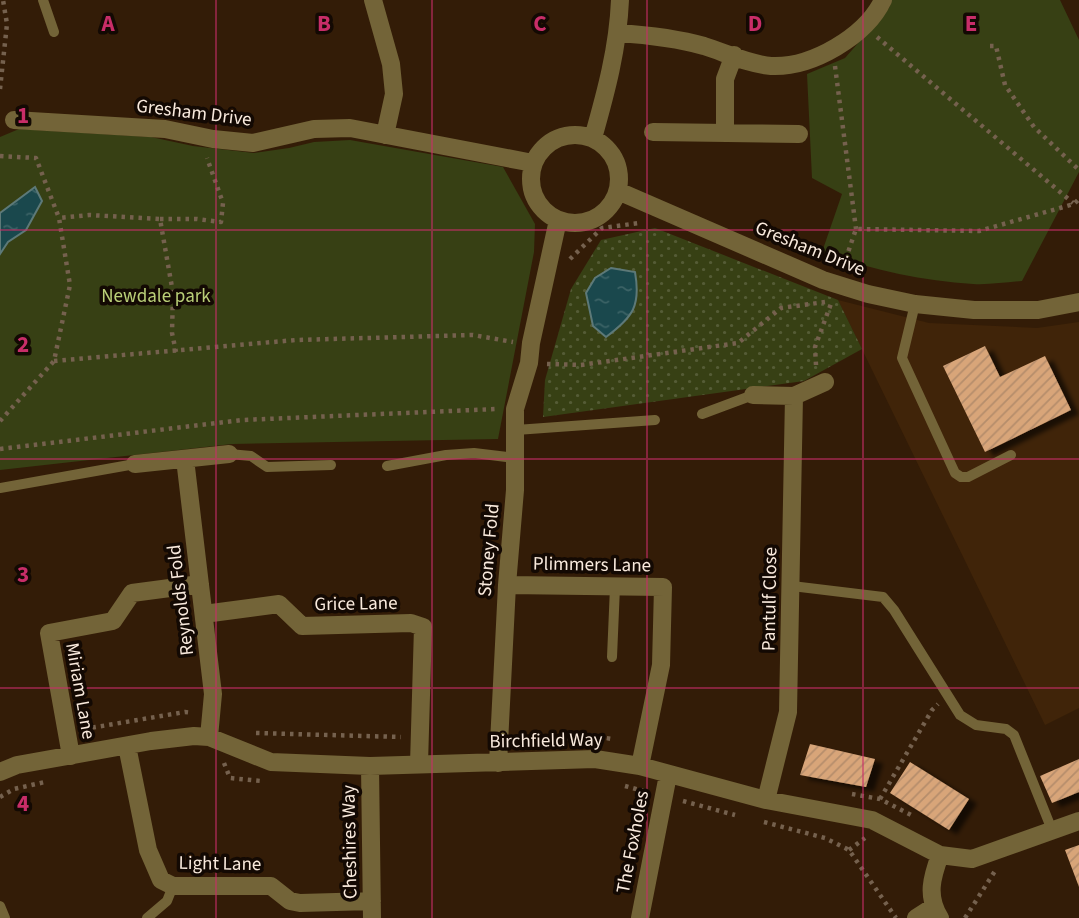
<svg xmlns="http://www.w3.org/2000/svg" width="1079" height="918" font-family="'Source Sans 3',sans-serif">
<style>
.built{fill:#402409}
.grass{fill:url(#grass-dots)}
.green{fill:#374014}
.water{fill:url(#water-ripples);stroke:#5d7978;stroke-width:2}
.building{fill:url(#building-hatch);filter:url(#shadow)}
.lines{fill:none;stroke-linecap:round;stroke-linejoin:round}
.path{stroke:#75614e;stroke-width:4.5;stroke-dasharray:3.5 5;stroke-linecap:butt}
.lane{stroke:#736438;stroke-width:10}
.street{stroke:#736438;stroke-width:18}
.grid{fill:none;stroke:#c82d68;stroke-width:2;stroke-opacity:0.55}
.labels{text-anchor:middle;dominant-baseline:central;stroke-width:7;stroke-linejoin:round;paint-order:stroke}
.street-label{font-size:19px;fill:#f9eadd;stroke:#130903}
.park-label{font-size:19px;fill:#b9ce77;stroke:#130903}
.grid-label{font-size:23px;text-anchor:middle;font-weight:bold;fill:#c82d68;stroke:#130903;stroke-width:7;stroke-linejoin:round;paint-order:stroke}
</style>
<defs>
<pattern id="grass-dots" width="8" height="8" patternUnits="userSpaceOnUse" patternTransform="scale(1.75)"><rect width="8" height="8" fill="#374014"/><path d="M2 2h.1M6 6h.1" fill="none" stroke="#555c36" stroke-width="1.8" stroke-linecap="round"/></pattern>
<pattern id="water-ripples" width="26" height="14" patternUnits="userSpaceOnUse" patternTransform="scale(1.75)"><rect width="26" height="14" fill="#1a484d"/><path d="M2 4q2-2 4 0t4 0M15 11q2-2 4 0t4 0" fill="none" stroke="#3c6366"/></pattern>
<pattern id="building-hatch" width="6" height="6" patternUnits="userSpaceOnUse" patternTransform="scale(1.75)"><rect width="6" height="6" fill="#d8a579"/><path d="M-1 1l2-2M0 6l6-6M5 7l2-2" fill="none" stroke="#b58d6b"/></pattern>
<filter id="shadow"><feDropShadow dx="8" dy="4.5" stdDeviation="2" flood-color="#0009"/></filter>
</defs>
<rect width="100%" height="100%" fill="#331c07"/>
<path class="built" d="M 838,300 L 929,323 L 1037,328 L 1079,322 L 1079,708 L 1045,725 Z"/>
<path class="grass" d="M 655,228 L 838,300 L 862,349 L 804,381 L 543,417 L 545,380 L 571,289 L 601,240 Z"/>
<path class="green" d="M 892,0 L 1060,0 L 1079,40 L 1079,172 L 1022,281 C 1006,282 989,285 973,284 C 922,281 869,269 822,252 L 842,194 L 812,178 L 807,74 L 845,58 L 889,8 Z
M 19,129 L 151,137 L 193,146 L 254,153 L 289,148 L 314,142 L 350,140 L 503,167 L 535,224 L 534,252 L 498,439 L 232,444 L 0,470 L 0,137 Z"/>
<path class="water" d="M 35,187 L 42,201 L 26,230 L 8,242 L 0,254 L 0,213 Z
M 611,268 L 635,272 C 641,306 633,317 606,337 L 593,326 L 586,293 L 595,278 Z"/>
<path class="building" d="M 985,346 L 1000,377 L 1045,356 L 1071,410 L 985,452 L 943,366 Z
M 810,744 L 875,759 L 866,787 L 800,775 Z
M 1079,759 L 1079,792 L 1052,803 L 1040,776 Z
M 910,762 L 969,799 L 949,830 L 890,793 Z
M 1079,845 L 1079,887 L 1065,850 Z"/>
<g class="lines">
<path class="path" d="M 877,37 L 1073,203
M 990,46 L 996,46 L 1005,85 L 1034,127 L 1079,170
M 835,66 L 856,229
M 0,89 L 7,24 L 3,0
M 0,156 L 36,158 L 59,218
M 160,219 L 197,219 L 221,222 L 223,203 L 207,158
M 570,259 L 602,228 L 639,223
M 843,267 L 856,229 L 979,231 L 1074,204 L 1079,199
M 54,361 L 296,340 L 473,335 L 513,342
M 547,364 L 581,365 L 738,343 L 781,308 L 825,302
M 816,365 L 815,347 L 832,301
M 0,421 L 54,361 L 70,285 L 59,218 L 89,215 L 160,219 L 173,293 L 172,333 L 176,352
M 0,449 L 242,420 L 497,409
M 84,729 L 185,712 L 193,713
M 256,733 L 401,737
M 568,741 L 576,733 L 612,739
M 224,763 L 230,778 L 261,781
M 625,786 L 647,792
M 852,794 L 880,799 L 915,817
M 0,797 L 14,789 L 45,782
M 880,799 L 932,710 L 938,704
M 683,801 L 735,815
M 764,822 L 825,838 L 849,850 L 896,918
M 849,850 L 865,838
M 965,918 L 995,871"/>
<path class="lane" d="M 43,0 L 54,32
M 915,304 L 902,358 L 955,473 L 961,477 L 968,477 L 1011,455
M 702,414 L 753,395
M 516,427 L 516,430 L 655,420
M 229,454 L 251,456 L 267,467 L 331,465
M 387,466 L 446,455 L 474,453 L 515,458
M 0,488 L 135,464
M 792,586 L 883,597 L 894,610 L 960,715 L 976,725 L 1006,729 L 1014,735 L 1052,830
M 612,657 L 615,587
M 0,906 L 5,918
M 147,918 L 167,901 L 173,886"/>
<path class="street" d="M 373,0 L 391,64 L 394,94 L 385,135
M 618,33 C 648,35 676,38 704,46 C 726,53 748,64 771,66 C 812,68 866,36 883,0
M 14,120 L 165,129 L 213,139 L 253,143 L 314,129 L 350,128 L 533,163
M 653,132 L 799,134
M 725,133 L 725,79 L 734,55
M531 179a44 44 0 1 1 88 0a44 44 0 1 1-88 0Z
M 593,138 C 606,92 618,48 620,0
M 618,191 L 823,280 L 868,294 L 915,304 L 974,310 L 1038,310 L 1079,302
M 753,395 L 794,396 L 825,382
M 185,459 L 213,694 L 209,737
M 135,464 L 229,454
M 507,585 L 663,587 L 661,665 L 640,766
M 204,614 L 279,604 L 302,626 L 411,623 L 423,627 L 419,764
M 127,746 L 148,850 L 161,880 L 173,886 L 271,886 L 290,901 L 300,903 L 372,901
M 71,756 L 49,633 L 113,621 L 132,593 L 200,584
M 498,763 L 507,585 L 515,490 L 515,409 L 529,363 L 531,343 L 558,220
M 370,766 L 372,918
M 0,772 L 17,765 L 151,741 L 194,736 L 209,737 L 271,762 L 370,766 L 595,759 L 640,766 L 766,800 L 872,820 L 940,855 L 972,859 L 1079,821
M 766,800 L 788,712 L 794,396
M 640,918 L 668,775
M 916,918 L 933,907
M 940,918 C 926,896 932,877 940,855"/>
</g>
<path class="grid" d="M 216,0 L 216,918M 432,0 L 432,918M 647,0 L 647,918M 863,0 L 863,918M 0,230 L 1079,230M 0,459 L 1079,459M 0,688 L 1079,688"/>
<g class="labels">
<g class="street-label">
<text transform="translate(194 113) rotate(7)">Gresham Drive</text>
<text transform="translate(810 249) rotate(22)">Gresham Drive</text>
<text transform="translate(489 550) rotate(-85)">Stoney Fold</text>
<text transform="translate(592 565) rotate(1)">Plimmers Lane</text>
<text transform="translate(770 599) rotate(-89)">Pantulf Close</text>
<text transform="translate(181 600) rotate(-97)">Reynolds Fold</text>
<text transform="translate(356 604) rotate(-1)">Grice Lane</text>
<text transform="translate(80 691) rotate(80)">Miriam Lane</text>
<text transform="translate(546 741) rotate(-1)">Birchfield Way</text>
<text transform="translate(350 842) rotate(-91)">Cheshires Way</text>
<text transform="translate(633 842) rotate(-79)">The Foxholes</text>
<text transform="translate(220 864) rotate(1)">Light Lane</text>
</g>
<g class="park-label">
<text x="156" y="296">Newdale park</text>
</g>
</g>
<g class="grid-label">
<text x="108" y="31">A</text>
<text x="324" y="31">B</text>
<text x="540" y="31">C</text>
<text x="755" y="31">D</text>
<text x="971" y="31">E</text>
<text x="23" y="123">1</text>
<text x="23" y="352">2</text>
<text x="23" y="582">3</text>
<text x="23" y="811">4</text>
</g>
</svg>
